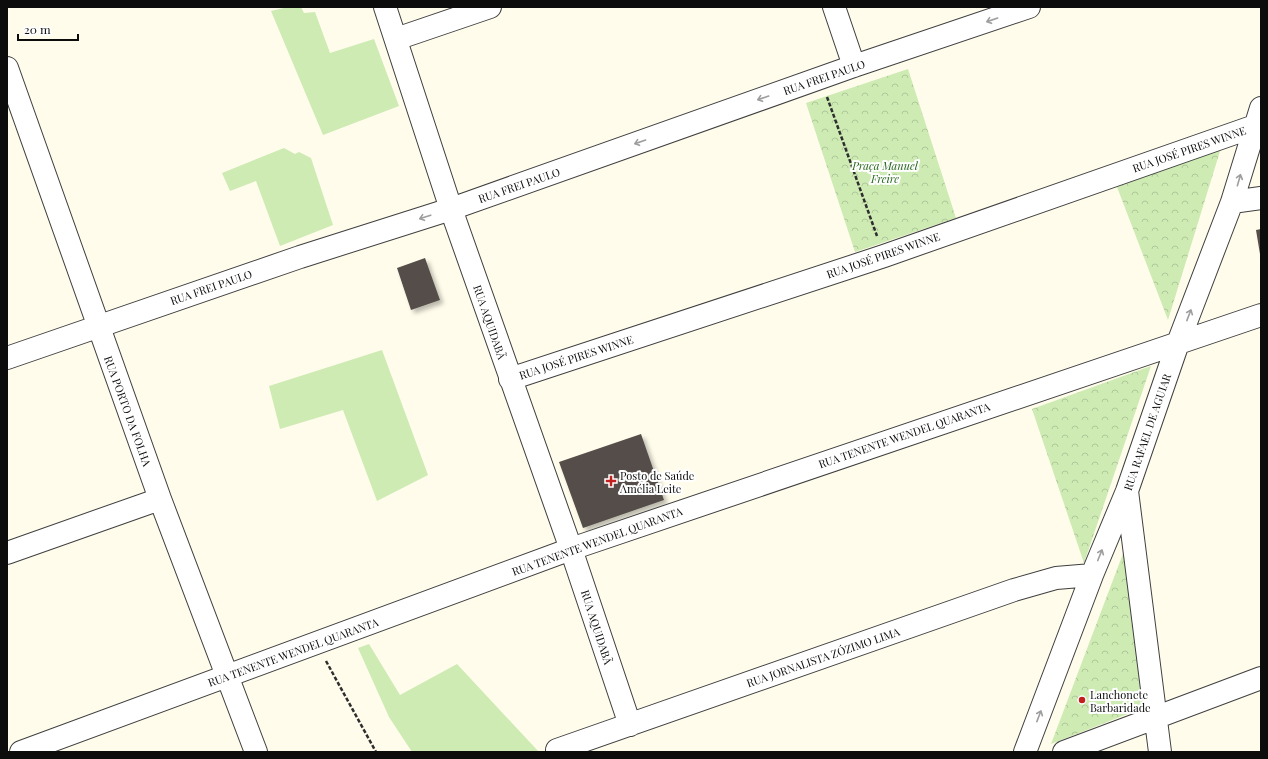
<svg xmlns="http://www.w3.org/2000/svg" width="1268" height="759" font-family="'Playfair Display',serif">
<style>
.grass{fill:#cdebb3}
.park{fill:url(#park-crowns)}
.building{fill:#554e48;filter:url(#shadow)}
.lines{fill:none;stroke-linecap:round;stroke-linejoin:round}
.minor-casing{stroke:#3f3f3f;stroke-width:24}
.path{stroke:#2e2e2e;stroke-width:2.5;stroke-dasharray:4 2;stroke-linecap:butt}
.minor{stroke:#fff;stroke-width:22}
.oneway{stroke:#9e9e9e}
.poi-dot{fill:#c1201f;stroke:#fff;stroke-width:1.5}
.labels{text-anchor:middle;dominant-baseline:central;stroke-width:4;stroke-linejoin:round;paint-order:stroke}
.street-label{font-size:11px;fill:#0c0c0c;stroke:#fff}
.park-label{font-size:11px;font-style:italic;fill:#25661a;stroke:#fff}
.poi-label{font-size:11px;fill:#0c0c0c;stroke:#fff;text-anchor:start}
</style>
<defs>
<pattern id="park-crowns" width="20" height="18" patternUnits="userSpaceOnUse"><rect width="20" height="18" fill="#cdebb3"/><path d="M2 6a3 3 0 1 1 6 0M12 15a3 3 0 1 1 6 0" fill="none" stroke="#afc899"/></pattern>
<filter id="shadow"><feDropShadow dx="3.5" dy="3.5" stdDeviation="2" flood-color="#0004"/></filter>
</defs>
<rect width="100%" height="100%" fill="#fffceb"/>
<path class="grass" d="M 288,7 L 301,7 L 304,13 L 315,12 L 330,53 L 374,39 L 399,106 L 323,135 L 271,11 Z
M 284,148 L 295,154 L 299,152 L 311,158 L 333,225 L 280,246 L 256,181 L 230,191 L 222,173 Z
M 382,350 L 428,475 L 377,501 L 343,410 L 280,429 L 269,386 Z
M 369,644 L 400,695 L 457,664 L 539,752 L 412,752 L 389,717 L 358,648 Z"/>
<path class="park" d="M 908,69 L 956,218 L 855,252 L 806,103 Z
M 1221,148 L 1168,320 L 1117,187 Z
M 1151,366 L 1084,563 L 1032,409 Z
M 1127,543 L 1148,706 L 1051,744 Z"/>
<path class="building" d="M 1261,229 L 1261,254 L 1260,254 L 1256,230 Z
M 425,258 L 440,300 L 411,310 L 397,268 Z
M 641,434 L 664,500 L 583,528 L 559,462 Z"/>
<g class="lines">
<defs>
<path id="minor" d="M 385,7 L 451,209 L 571,549 L 630,725
M 834,7 L 854,66
M 396,39 L 490,7
M 7,68 L 160,499 L 256,752
M 1232,202 L 1261,198
M 7,358 L 300,257 L 451,209 L 854,66 L 1029,7
M 510,379 L 884,256 L 1255,126
M 1127,491 L 1160,752
M 7,553 L 160,499
M 557,750 L 1014,590 L 1056,578 L 1092,575
M 21,752 L 571,549 L 1261,315
M 1025,752 L 1092,575 L 1127,491 L 1178,343 L 1232,202 L 1261,108
M 1064,752 L 1261,678"/>
</defs>
<use href="#minor" class="minor-casing"/>
<path class="path" d="M 827,97 L 877,236
M 326,661 L 376,752"/>
<use href="#minor" class="minor"/>
</g>
<defs><path id="oneway-shaft" d="M-6 0H5M1.5-3L5.5 0L1.5 3" fill="none" stroke-width="1.6" stroke-linecap="round" stroke-linejoin="round"/></defs>
<g class="oneway">
<use href="#oneway-shaft" transform="translate(992 20) rotate(161)"/>
<use href="#oneway-shaft" transform="translate(763 98) rotate(161)"/>
<use href="#oneway-shaft" transform="translate(640 142) rotate(161)"/>
<use href="#oneway-shaft" transform="translate(1239 180) rotate(-74)"/>
<use href="#oneway-shaft" transform="translate(425 217) rotate(162)"/>
<use href="#oneway-shaft" transform="translate(1189 315) rotate(-69)"/>
<use href="#oneway-shaft" transform="translate(1100 555) rotate(-68)"/>
<use href="#oneway-shaft" transform="translate(1039 716) rotate(-69)"/>
</g>
<g class="poi-dot">
<path d="M609 475h4v4h4v4h-4v4h-4v-4h-4v-4h4z"/>
<circle cx="1082" cy="700" r="4"/>
</g>
<g class="labels">
<g class="street-label">
<text transform="translate(824 77) rotate(-19)">RUA FREI PAULO</text>
<text transform="translate(1189 149) rotate(-19)">RUA JOSÉ PIRES WINNE</text>
<text transform="translate(519 185) rotate(-19)">RUA FREI PAULO</text>
<text transform="translate(883 255) rotate(-19)">RUA JOSÉ PIRES WINNE</text>
<text transform="translate(211 287) rotate(-19)">RUA FREI PAULO</text>
<text transform="translate(490 322) rotate(71)">RUA AQUIDABÃ</text>
<text transform="translate(576 357) rotate(-18)">RUA JOSÉ PIRES WINNE</text>
<text transform="translate(128 411) rotate(70)">RUA PORTO DA FOLHA</text>
<text transform="translate(1147 432) rotate(-71)">RUA RAFAEL DE AGUIAR</text>
<text transform="translate(904 435) rotate(-19)">RUA TENENTE WENDEL QUARANTA</text>
<text transform="translate(597 541) rotate(-20)">RUA TENENTE WENDEL QUARANTA</text>
<text transform="translate(597 627) rotate(72)">RUA AQUIDABÃ</text>
<text transform="translate(293 652) rotate(-20)">RUA TENENTE WENDEL QUARANTA</text>
<text transform="translate(823 657) rotate(-19)">RUA JORNALISTA ZÓZIMO LIMA</text>
</g>
<g class="park-label">
<text x="885" y="165">Praça Manuel<tspan x="885" dy="13">Freire</tspan></text>
</g>
<g class="poi-label">
<text x="620" y="475">Posto de Saúde<tspan x="620" dy="13">Amélia Leite</tspan></text>
<text x="1090" y="694">Lanchonete<tspan x="1090" dy="13">Barbaridade</tspan></text>
</g>
</g>
<rect width="1268" height="759" fill="none" stroke="#0c0c0c" stroke-width="16"/>
<path d="M18 34v6h60v-6" fill="none" stroke="#0c0c0c" stroke-width="2"/>
<text x="24" y="34" font-size="12" fill="#0c0c0c" stroke="#ffffff" stroke-width="3" paint-order="stroke">20 m</text>
</svg>
